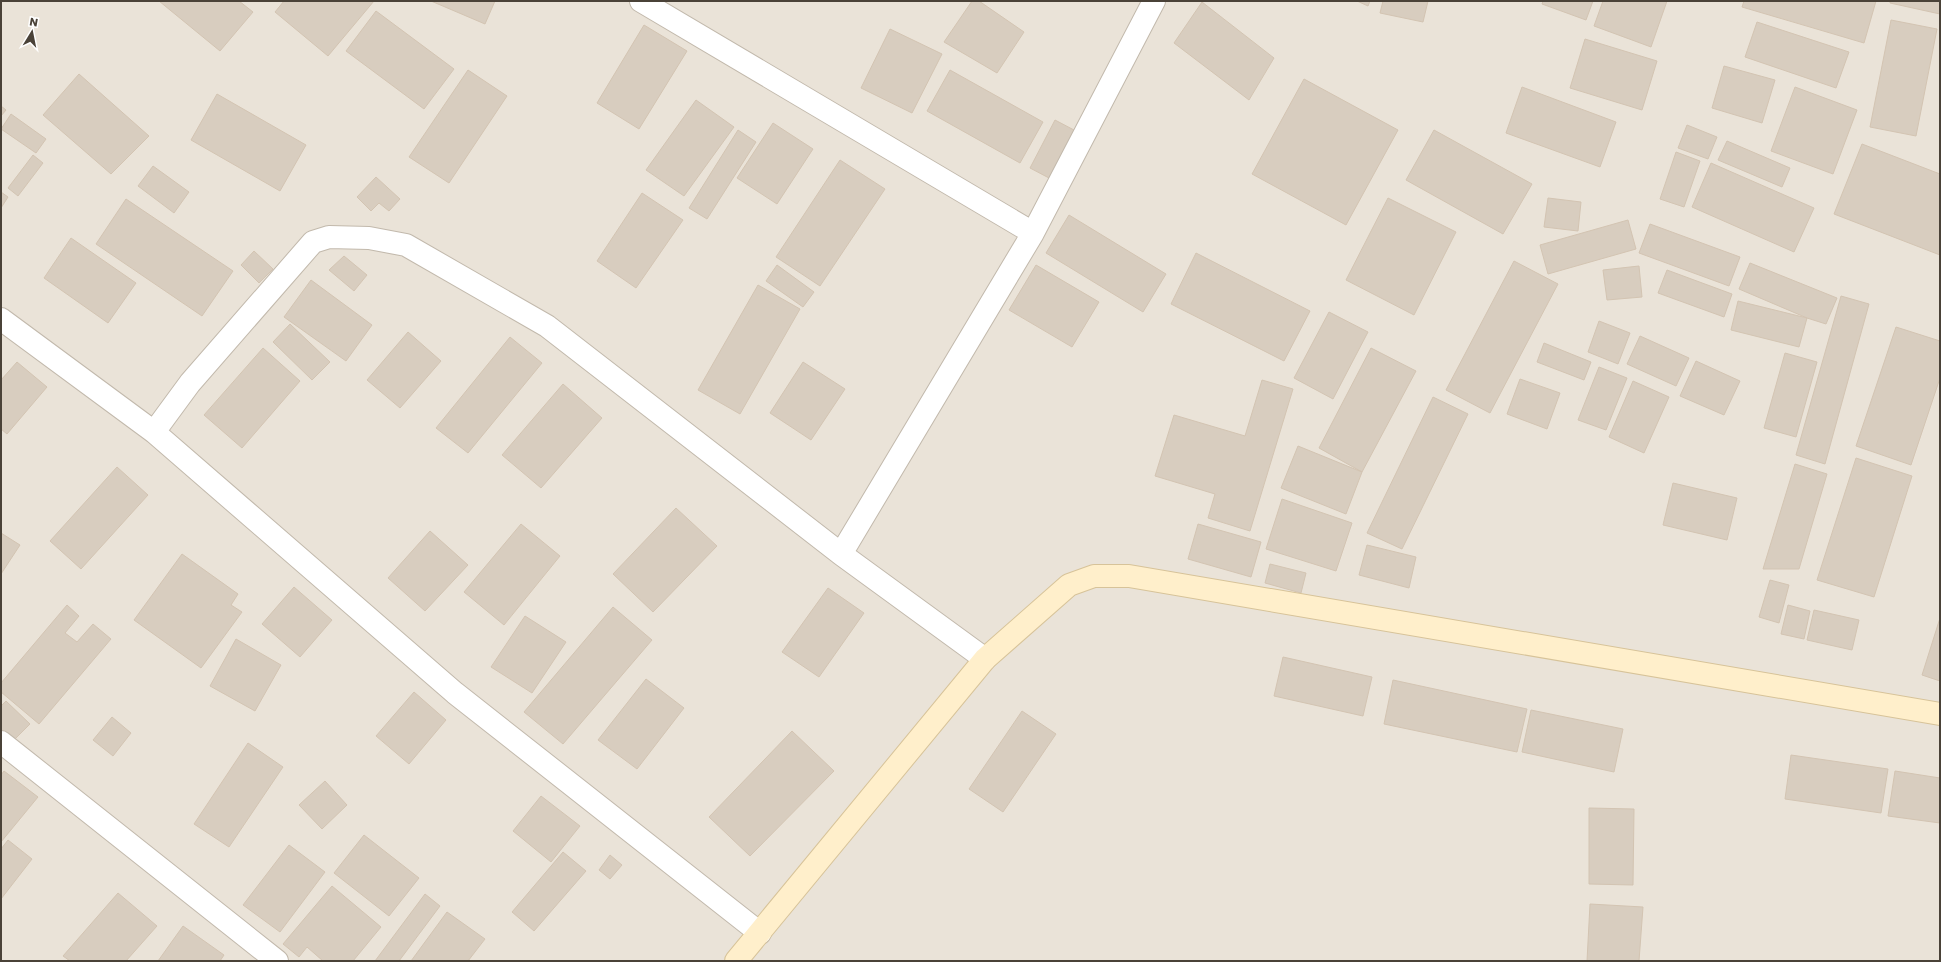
<svg xmlns="http://www.w3.org/2000/svg" width="1941" height="962" font-family="Poppins,sans-serif">
<style>
.residential{fill:#eae3d8}
.building{fill:#d8cdbf;stroke:#d3c4b2}
.lines{fill:none;stroke-linecap:round;stroke-linejoin:round}
.street-casing{stroke:#c2b9ac;stroke-width:24}
.secondary-casing{stroke:#d7c399;stroke-width:24}
.street{stroke:#fff;stroke-width:22}
.secondary{stroke:#ffefcb;stroke-width:22}
</style>
<rect width="100%" height="100%" fill="#f6f1ea"/>
<path class="residential" d="M 1,1 L 1940,1 L 1940,961 L 1,961 Z"/>
<path class="building" d="M 159,1 L 239,1 L 253,12 L 220,51 Z
M 284,1 L 374,1 L 328,56 L 275,12 Z
M 431,1 L 495,1 L 485,24 Z
M 972,1 L 979,1 L 1024,32 L 997,73 L 944,42 Z
M 1357,1 L 1370,1 L 1368,6 Z
M 1383,1 L 1428,1 L 1423,22 L 1380,13 Z
M 1543,1 L 1593,1 L 1586,20 L 1542,4 Z
M 1603,1 L 1667,1 L 1651,47 L 1594,26 Z
M 1744,1 L 1876,1 L 1864,43 L 1742,7 Z
M 1890,1 L 1940,1 L 1940,14 L 1890,3 Z
M 1202,2 L 1274,58 L 1249,100 L 1174,43 Z
M 376,11 L 454,69 L 424,109 L 346,51 Z
M 1891,20 L 1937,29 L 1916,136 L 1870,127 Z
M 1757,22 L 1849,52 L 1836,88 L 1745,57 Z
M 644,25 L 687,51 L 639,129 L 597,103 Z
M 890,29 L 942,54 L 912,113 L 861,88 Z
M 1585,39 L 1657,61 L 1642,110 L 1570,88 Z
M 1724,66 L 1775,80 L 1762,123 L 1712,108 Z
M 468,70 L 507,96 L 449,183 L 409,157 Z
M 950,70 L 1043,122 L 1020,163 L 927,111 Z
M 79,74 L 149,136 L 111,174 L 43,115 Z
M 1304,79 L 1398,130 L 1346,225 L 1252,174 Z
M 1522,87 L 1616,122 L 1600,167 L 1506,133 Z
M 1795,87 L 1857,110 L 1833,174 L 1771,151 Z
M 217,94 L 306,145 L 280,191 L 191,140 Z
M 696,100 L 734,127 L 684,196 L 646,170 Z
M 1,106 L 6,110 L 1,116 Z
M 11,114 L 46,139 L 36,153 L 1,129 Z
M 1055,120 L 1074,130 L 1049,178 L 1030,168 Z
M 773,123 L 813,149 L 777,204 L 737,178 Z
M 1687,125 L 1717,137 L 1708,159 L 1678,148 Z
M 738,130 L 756,142 L 707,219 L 689,208 Z
M 1434,130 L 1532,184 L 1503,234 L 1406,180 Z
M 1727,141 L 1790,168 L 1782,187 L 1718,160 Z
M 1862,144 L 1940,174 L 1940,255 L 1834,214 Z
M 1676,152 L 1700,161 L 1684,207 L 1660,199 Z
M 33,155 L 43,163 L 18,196 L 8,188 Z
M 840,160 L 885,189 L 820,286 L 776,257 Z
M 1711,163 L 1814,208 L 1794,252 L 1692,207 Z
M 153,166 L 189,192 L 174,213 L 138,186 Z
M 376,177 L 400,199 L 389,211 L 379,203 L 371,211 L 357,197 Z
M 1,192 L 8,197 L 1,208 Z
M 642,193 L 683,220 L 636,288 L 597,261 Z
M 1388,198 L 1456,232 L 1414,315 L 1346,280 Z
M 1548,198 L 1581,202 L 1578,231 L 1544,227 Z
M 126,199 L 233,271 L 202,316 L 96,244 Z
M 1069,215 L 1166,274 L 1143,312 L 1046,253 Z
M 1628,220 L 1636,249 L 1548,274 L 1540,245 Z
M 1650,224 L 1740,257 L 1729,286 L 1639,253 Z
M 71,238 L 136,283 L 108,323 L 44,278 Z
M 254,251 L 273,269 L 259,283 L 241,265 Z
M 1196,253 L 1310,311 L 1284,361 L 1171,304 Z
M 344,256 L 367,275 L 354,291 L 329,270 Z
M 1514,261 L 1558,284 L 1490,413 L 1446,390 Z
M 1750,263 L 1837,298 L 1826,324 L 1807,318 L 1739,289 Z
M 777,265 L 814,292 L 803,307 L 766,281 Z
M 1036,265 L 1099,302 L 1072,347 L 1009,310 Z
M 1639,266 L 1642,297 L 1607,300 L 1603,270 Z
M 1667,270 L 1732,294 L 1724,317 L 1658,293 Z
M 311,280 L 372,325 L 346,361 L 284,317 Z
M 758,285 L 800,309 L 740,414 L 698,390 Z
M 1841,296 L 1869,304 L 1825,464 L 1796,455 Z
M 1738,301 L 1807,318 L 1799,347 L 1731,330 Z
M 1329,312 L 1368,332 L 1333,399 L 1294,378 Z
M 1599,321 L 1630,333 L 1618,364 L 1588,352 Z
M 290,324 L 330,362 L 312,380 L 273,342 Z
M 1896,327 L 1940,341 L 1940,378 L 1911,465 L 1856,446 Z
M 408,332 L 441,361 L 400,408 L 367,380 Z
M 1640,336 L 1689,358 L 1676,386 L 1627,364 Z
M 510,337 L 542,363 L 468,453 L 436,428 Z
M 1544,343 L 1591,362 L 1584,380 L 1537,362 Z
M 263,348 L 300,381 L 242,448 L 204,415 Z
M 1371,348 L 1416,371 L 1362,472 L 1319,448 Z
M 1785,353 L 1817,362 L 1796,437 L 1764,428 Z
M 1696,361 L 1740,381 L 1724,415 L 1680,396 Z
M 17,362 L 47,387 L 7,434 L 1,429 L 1,380 Z
M 803,362 L 845,389 L 811,440 L 770,413 Z
M 1599,367 L 1627,378 L 1606,430 L 1578,420 Z
M 1520,379 L 1560,393 L 1547,429 L 1507,414 Z
M 1262,380 L 1293,389 L 1250,531 L 1208,518 L 1215,494 L 1155,476 L 1174,415 L 1245,436 Z
M 1633,381 L 1669,397 L 1644,453 L 1609,437 Z
M 563,384 L 602,418 L 541,488 L 502,455 Z
M 1433,397 L 1468,414 L 1402,549 L 1367,533 Z
M 1298,446 L 1362,472 L 1346,514 L 1281,488 Z
M 1856,458 L 1912,476 L 1874,597 L 1817,580 Z
M 1795,464 L 1827,474 L 1799,569 L 1763,569 Z
M 117,467 L 148,495 L 81,569 L 50,541 Z
M 1673,483 L 1737,498 L 1727,540 L 1663,525 Z
M 1282,499 L 1352,523 L 1336,571 L 1266,549 Z
M 676,508 L 717,546 L 653,612 L 613,574 Z
M 521,524 L 560,556 L 504,625 L 464,592 Z
M 1198,524 L 1261,542 L 1251,577 L 1188,559 Z
M 430,531 L 468,565 L 425,611 L 388,578 Z
M 1,533 L 20,545 L 1,574 Z
M 1367,545 L 1416,557 L 1409,588 L 1359,575 Z
M 182,554 L 238,594 L 231,605 L 242,612 L 201,668 L 134,620 Z
M 1270,564 L 1306,573 L 1301,593 L 1265,583 Z
M 1770,580 L 1789,585 L 1779,623 L 1759,617 Z
M 294,587 L 332,620 L 300,657 L 262,624 Z
M 828,588 L 864,613 L 819,677 L 782,652 Z
M 67,605 L 79,616 L 65,633 L 77,642 L 93,624 L 111,639 L 39,724 L 1,692 L 1,683 Z
M 1788,605 L 1810,611 L 1804,639 L 1781,634 Z
M 613,607 L 652,640 L 563,744 L 524,712 Z
M 1814,610 L 1859,620 L 1852,650 L 1807,640 Z
M 525,616 L 566,642 L 532,693 L 491,667 Z
M 1940,618 L 1940,681 L 1922,675 Z
M 236,639 L 281,665 L 255,711 L 210,686 Z
M 1283,657 L 1372,677 L 1363,716 L 1274,696 Z
M 646,679 L 684,708 L 637,769 L 598,740 Z
M 1393,680 L 1527,709 L 1517,752 L 1384,724 Z
M 414,692 L 446,720 L 409,764 L 376,736 Z
M 6,701 L 30,724 L 11,743 L 1,733 L 1,706 Z
M 1531,710 L 1623,729 L 1614,772 L 1522,752 Z
M 1022,711 L 1056,734 L 1003,812 L 969,789 Z
M 112,717 L 131,733 L 113,756 L 93,740 Z
M 792,731 L 834,771 L 750,856 L 709,817 Z
M 248,743 L 283,767 L 229,847 L 194,824 Z
M 1791,755 L 1888,769 L 1881,813 L 1785,799 Z
M 4,771 L 38,797 L 1,842 L 1,775 Z
M 1895,771 L 1940,778 L 1940,823 L 1888,816 Z
M 325,781 L 347,805 L 322,829 L 299,805 Z
M 541,796 L 580,826 L 551,862 L 513,831 Z
M 1589,808 L 1634,809 L 1633,885 L 1589,884 Z
M 364,835 L 419,878 L 389,916 L 334,873 Z
M 8,840 L 32,859 L 1,899 L 1,849 Z
M 289,845 L 325,872 L 280,932 L 243,905 Z
M 563,852 L 586,871 L 534,931 L 512,912 Z
M 610,855 L 622,865 L 610,879 L 599,870 Z
M 332,886 L 381,927 L 353,961 L 323,961 L 307,947 L 299,957 L 283,944 Z
M 118,893 L 157,926 L 126,961 L 70,961 L 63,956 Z
M 425,894 L 440,906 L 399,961 L 375,961 Z
M 1590,904 L 1643,907 L 1639,961 L 1587,961 Z
M 447,912 L 485,939 L 468,961 L 411,961 Z
M 183,926 L 224,955 L 220,961 L 158,961 Z"/>
<g class="lines">
<defs>
<path id="street" d="M 641,1 L 1033,233
M 1,319 L 154,432 L 455,693 L 760,933
M 154,432 L 190,383 L 313,242 L 329,237 L 369,238 L 406,245 L 547,326 L 841,554 L 985,659
M 841,554 L 1033,233 L 1154,1
M 1,742 L 277,961"/>
<path id="secondary" d="M 736,961 L 985,659 L 1069,585 L 1094,576 L 1129,576 L 1940,714"/>
</defs>
<use href="#street" class="street-casing"/>
<use href="#secondary" class="secondary-casing"/>
<use href="#street" class="street"/>
<use href="#secondary" class="secondary"/>
</g>
<rect width="1941" height="962" fill="none" stroke="#4a4238" stroke-width="4"/>
<g transform="translate(32 32) rotate(10)" stroke="#ffffff" stroke-width="3" paint-order="stroke">
<path d="M0-3L7 15L0 10L-7 15Z" fill="#4a4238"/>
<text y="-6" font-size="11" font-weight="bold" text-anchor="middle" fill="#4a4238">N</text>
</g>
</svg>
